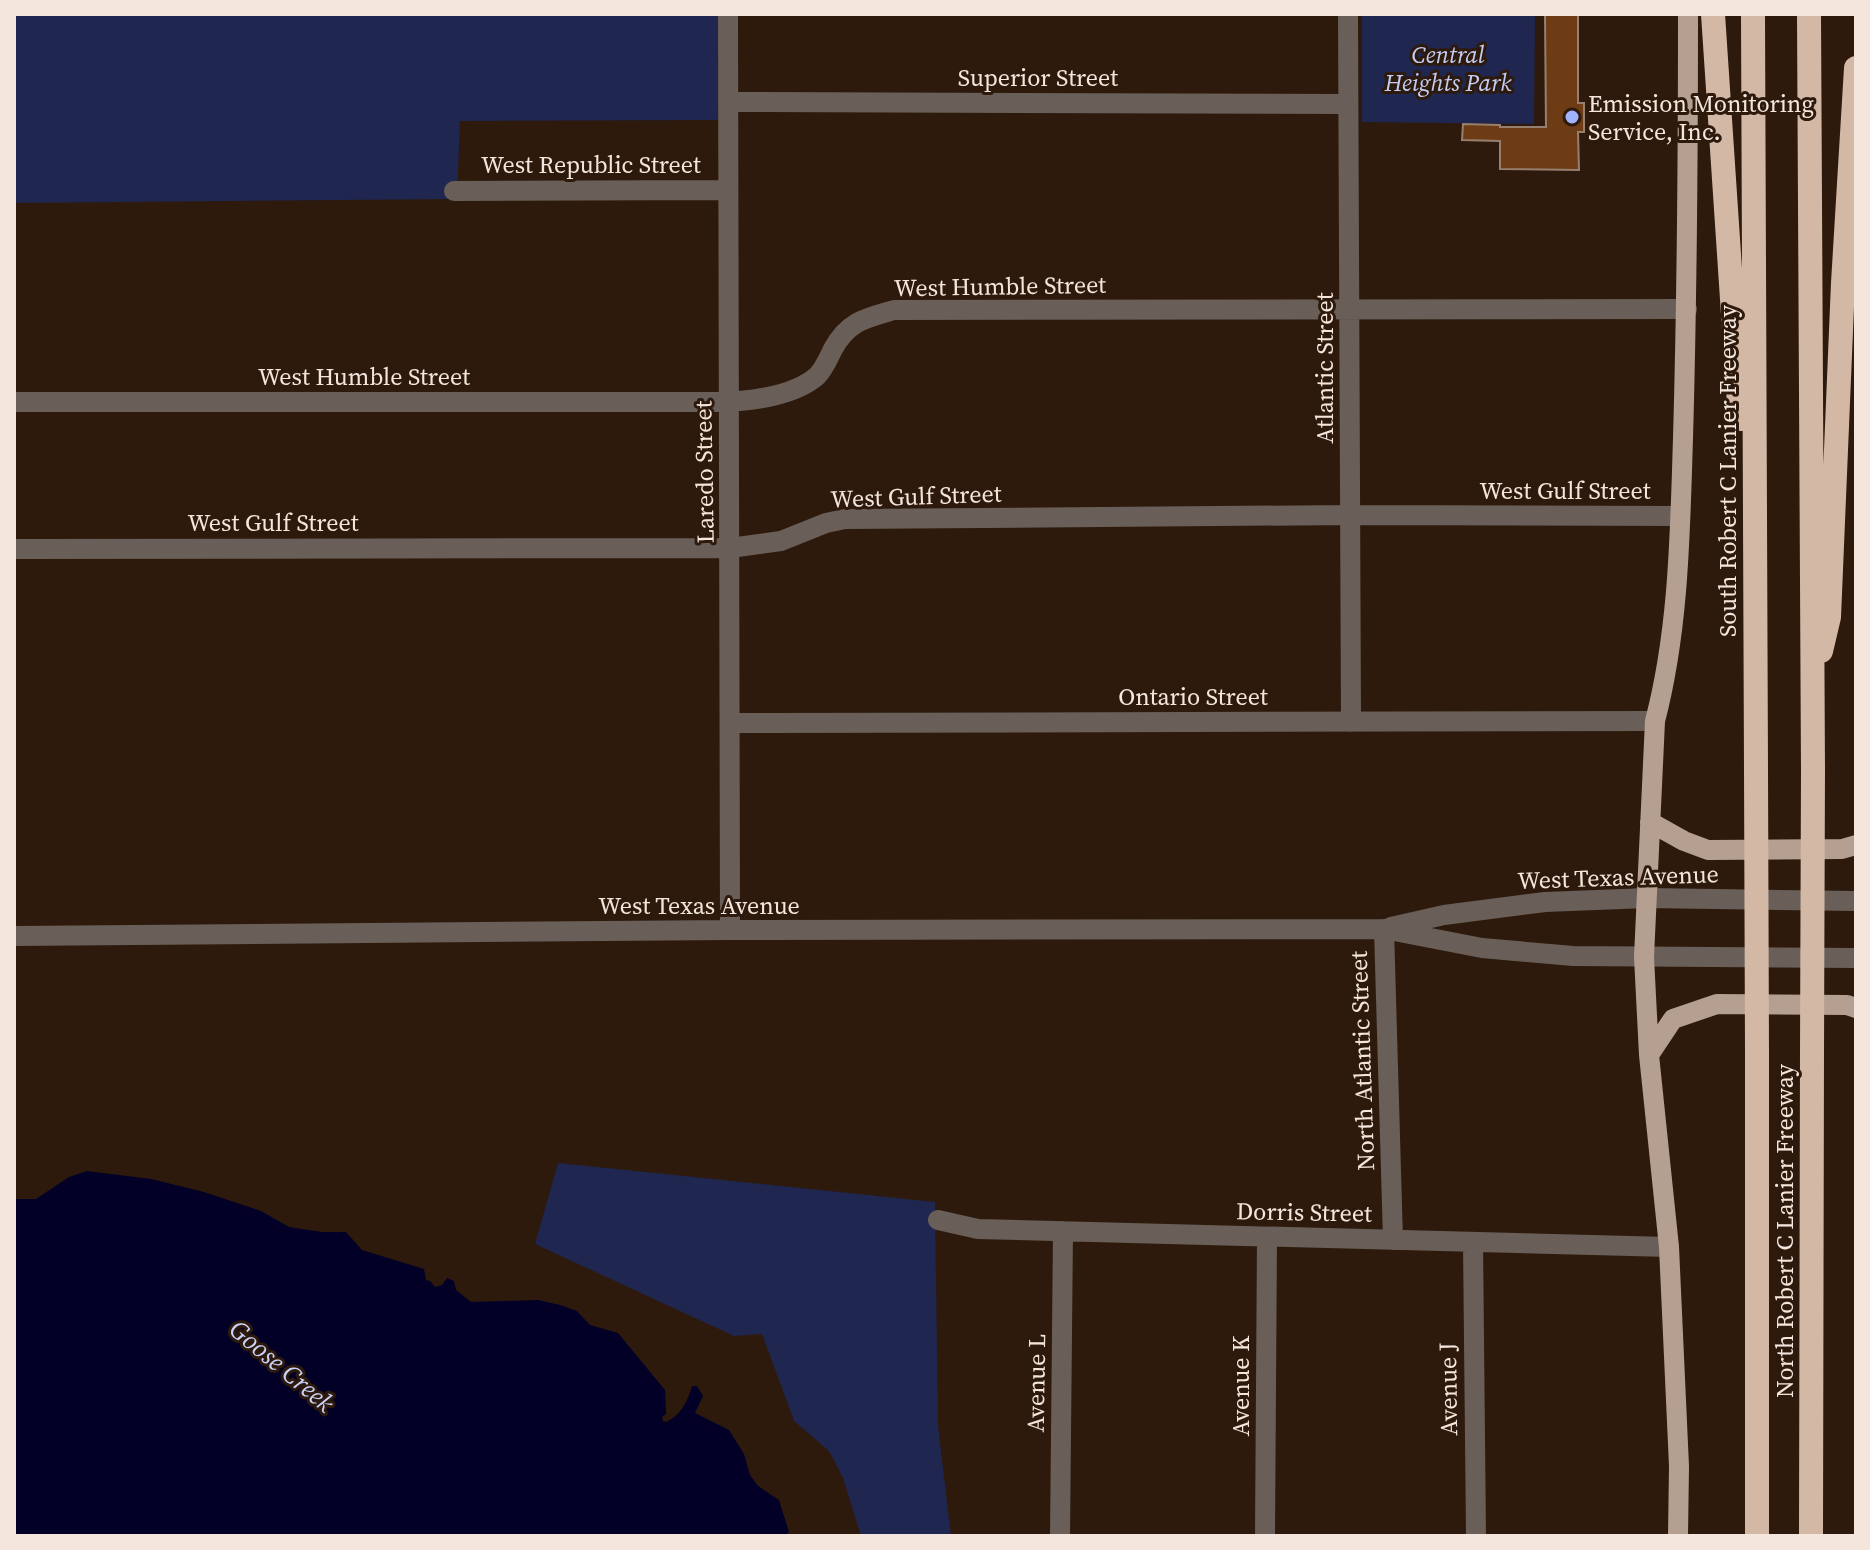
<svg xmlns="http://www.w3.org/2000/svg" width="1870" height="1550" font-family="'Source Serif 4',serif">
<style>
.green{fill:#1f264f}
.water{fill:#030027}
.building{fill:#6d3c15;stroke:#977f6e;stroke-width:2}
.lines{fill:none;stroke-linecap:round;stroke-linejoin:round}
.minor{stroke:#695f58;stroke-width:20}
.major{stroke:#b59f90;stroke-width:20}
.highway{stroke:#d3b8a6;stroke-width:24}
.highway-bridge{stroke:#d3b8a6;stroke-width:24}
.poi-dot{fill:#a1b3fd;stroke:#2d1a0c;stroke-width:3}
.labels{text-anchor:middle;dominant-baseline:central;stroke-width:6;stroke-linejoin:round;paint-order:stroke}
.park-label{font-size:24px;font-style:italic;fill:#c3cdf4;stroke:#2d1a0c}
.street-label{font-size:24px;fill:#f4e6dd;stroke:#2d1a0c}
.poi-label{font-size:24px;fill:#f4e6dd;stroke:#2d1a0c;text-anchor:start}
.water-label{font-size:26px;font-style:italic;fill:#c9d3fa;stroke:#2d1a0c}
</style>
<rect width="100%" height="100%" fill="#2d1a0c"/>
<path class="green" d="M 14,14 L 718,14 L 718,120 L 460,121 L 457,199 L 14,203 Z
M 1362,14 L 1535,14 L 1534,124 L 1362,122 Z
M 558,1163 L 935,1202 L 938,1426 L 951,1536 L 861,1536 L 843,1478 L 829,1451 L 794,1421 L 762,1334 L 734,1336 L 535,1244 Z"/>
<path class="water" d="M 87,1171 L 151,1179 L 204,1192 L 261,1211 L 289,1227 L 322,1232 L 346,1232 L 362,1250 L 424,1269 L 426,1280 L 430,1281 L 435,1287 L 442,1285 L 447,1278 L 454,1281 L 456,1290 L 471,1302 L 538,1300 L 560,1305 L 577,1311 L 590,1325 L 618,1333 L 665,1390 L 666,1414 L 662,1417 L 663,1421 L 666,1422 C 680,1416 688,1401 692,1386 L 697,1386 L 703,1396 L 695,1413 L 729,1430 L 744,1454 L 750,1475 L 758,1486 L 779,1500 L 789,1532 L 785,1536 L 14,1536 L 14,1199 L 36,1199 L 69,1177 Z"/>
<path class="building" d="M 1545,14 L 1578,14 L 1578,103 L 1584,103 L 1584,132 L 1578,132 L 1579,170 L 1500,169 L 1500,141 L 1462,140 L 1463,124 L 1500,125 L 1500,127 L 1546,127 Z"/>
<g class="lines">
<path class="minor" d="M 728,14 L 730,930
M 1348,14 L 1351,722
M 728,102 L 1348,104
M 454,191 L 727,190
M 14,402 L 715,402 C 746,402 793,397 817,376 C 824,369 829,357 833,349 C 848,321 866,318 894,310 L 1687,309
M 14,549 L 730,548 L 781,541 L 826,523 L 845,519 L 1351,515 L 1680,516
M 730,723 L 1655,721
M 1391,927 L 1444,915 L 1545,902 L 1647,898 L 1856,901
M 1384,929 L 1393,1240
M 14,936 L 730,930 L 1384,929 L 1482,948 L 1573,956 L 1856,958
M 938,1220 L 978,1229 L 1669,1247
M 1473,1242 L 1476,1536
M 1060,1536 L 1063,1231
M 1265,1536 L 1267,1237"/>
<path class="major" d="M 1650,822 L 1684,841 L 1708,850 L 1842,849 L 1856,845
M 1649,1055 L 1673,1019 L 1717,1004 L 1847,1005 L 1856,1008
M 1678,1536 L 1679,1466 L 1669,1247 L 1649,1055 L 1644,957 L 1655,721 C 1679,629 1680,533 1683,438 C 1687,297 1688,155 1688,14"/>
<path class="highway" d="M 1713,14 L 1740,419
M 1753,14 L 1756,769
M 1809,14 L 1813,770
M 1821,651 L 1829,617 L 1843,283 L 1856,68
M 1757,1053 L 1757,1536
M 1811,1536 L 1812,1051"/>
<path class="highway-bridge" d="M 1756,769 L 1757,1053
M 1812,1051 L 1813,770"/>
</g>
<circle class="poi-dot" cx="1572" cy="117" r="8"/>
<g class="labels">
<g class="park-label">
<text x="1448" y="54">Central<tspan x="1448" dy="28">Heights Park</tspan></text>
</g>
<g class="street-label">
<text x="1038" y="77">Superior Street</text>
<text x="591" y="164">West Republic Street</text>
<text transform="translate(1000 286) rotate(-1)">West Humble Street</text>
<text transform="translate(1324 368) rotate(-90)">Atlantic Street</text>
<text x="364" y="376">West Humble Street</text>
<text transform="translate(1727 471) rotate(-90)">South Robert C Lanier Freeway</text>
<text transform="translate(704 472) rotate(-91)">Laredo Street</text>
<text x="1565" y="490">West Gulf Street</text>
<text transform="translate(916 496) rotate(-2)">West Gulf Street</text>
<text x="273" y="522">West Gulf Street</text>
<text x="1193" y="696">Ontario Street</text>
<text transform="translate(1618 877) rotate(-2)">West Texas Avenue</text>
<text x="699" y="905">West Texas Avenue</text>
<text transform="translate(1362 1061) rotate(-92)">North Atlantic Street</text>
<text transform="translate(1304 1212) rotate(1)">Dorris Street</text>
<text transform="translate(1784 1231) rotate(-90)">North Robert C Lanier Freeway</text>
<text transform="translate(1036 1383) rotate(-89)">Avenue L</text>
<text transform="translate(1240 1386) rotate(-90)">Avenue K</text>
<text transform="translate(1448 1389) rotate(-91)">Avenue J</text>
</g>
<g class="poi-label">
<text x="1588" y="103">Emission Monitoring<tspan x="1588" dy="28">Service, Inc.</tspan></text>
</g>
<g class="water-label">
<text transform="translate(282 1366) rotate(40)">Goose Creek</text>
</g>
</g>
<rect width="1870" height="1550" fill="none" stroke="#f4e6dd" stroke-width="32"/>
</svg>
